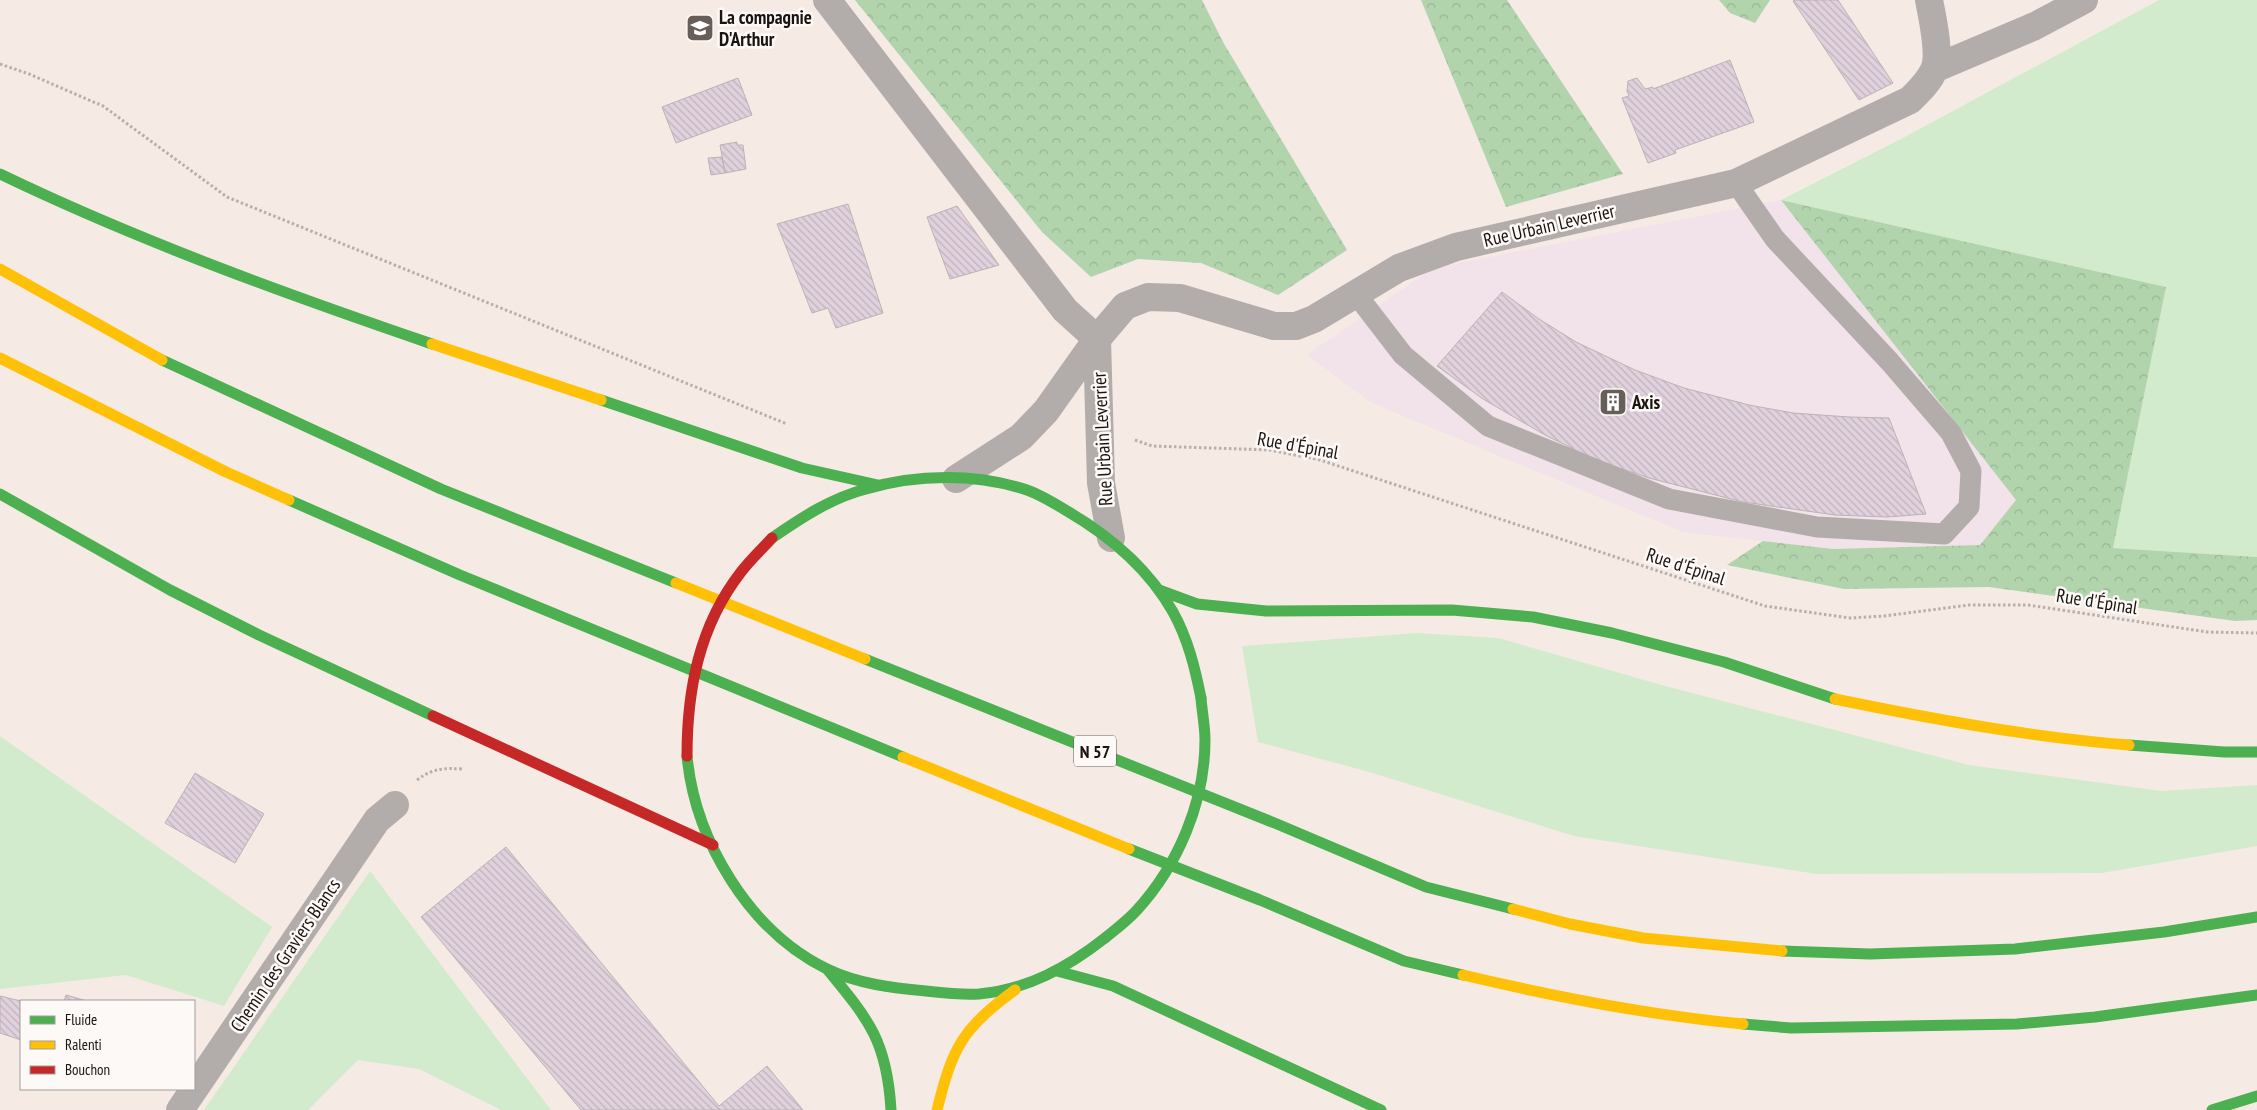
<svg xmlns="http://www.w3.org/2000/svg" width="2257" height="1110" font-family="'PT Sans Narrow',sans-serif">
<style>
.commercial{fill:#f2e2e9}
.green{fill:#d2ebcc}
.forest{fill:url(#forest-crowns)}
.building{fill:url(#building-back-hatch);stroke:#bbb3b4}
.lines{fill:none;stroke-linecap:round;stroke-linejoin:round}
.path{stroke:#b6afad;stroke-width:3;stroke-dasharray:2.5 2.5;stroke-linecap:butt}
.lane{stroke:#b2adaa;stroke-width:21}
.street{stroke:#b2adaa;stroke-width:28}
.fast{stroke:#4caf50;stroke-width:11}
.slow{stroke:#ffc107;stroke-width:11}
.jam{stroke:#c62828;stroke-width:11}
.fast-bridge{stroke:#4caf50;stroke-width:11}
.jam-bridge{stroke:#c62828;stroke-width:11}
.labels{text-anchor:middle;dominant-baseline:central;stroke-width:5;stroke-linejoin:round;paint-order:stroke}
.shield{fill:#fdf9f7;stroke:#5e5855;stroke-width:1}
.shield-label{font-size:18px;font-weight:bold;fill:#1a130f}
.poi-label{font-size:19px;font-weight:bold;fill:#1a130f;stroke:#fdf9f7;text-anchor:start}
.street-label{font-size:19px;fill:#1a130f;stroke:#fdf9f7}
</style>
<defs>
<pattern id="forest-crowns" width="20" height="18" patternUnits="userSpaceOnUse" patternTransform="scale(1.25)"><rect width="20" height="18" fill="#b1d4ad"/><path d="M2 6a3 3 0 1 1 6 0M12 15a3 3 0 1 1 6 0" fill="none" stroke="#98b594"/></pattern>
<pattern id="building-back-hatch" width="6" height="6" patternUnits="userSpaceOnUse" patternTransform="scale(1.25)"><rect width="6" height="6" fill="#e0d1dd"/><path d="M-1 5l2 2M0 0l6 6M5-1l2 2" fill="none" stroke="#c0b3bc"/></pattern>
</defs>
<rect width="100%" height="100%" fill="#f6eae5"/>
<path class="commercial" d="M 1781,200 L 2017,500 L 1980,545 L 1833,549 L 1683,532 L 1372,403 L 1307,355 L 1433,268 Z"/>
<path class="green" d="M 2159,0 L 2257,0 L 2257,557 L 2113,548 L 2166,287 L 1781,200 L 1901,139 Z
M 1417,633 L 1498,638 L 1665,686 L 1969,765 L 2161,791 L 2257,785 L 2257,846 L 2102,873 L 1817,874 L 1574,836 L 1373,773 L 1258,742 L 1242,646 Z
M 0,736 L 272,927 L 224,1006 L 126,975 L 0,989 Z
M 370,871 L 551,1110 L 501,1110 L 419,1069 L 358,1060 L 308,1110 L 204,1110 Z"/>
<path class="forest" d="M 855,0 L 1202,0 L 1223,42 L 1347,250 L 1278,295 L 1201,263 L 1138,259 L 1091,277 L 1042,232 Z
M 1421,0 L 1507,0 L 1623,174 L 1506,207 Z
M 1719,0 L 1770,0 L 1755,23 L 1730,13 Z
M 1781,200 L 2166,287 L 2113,548 L 2257,557 L 2257,620 L 2235,621 L 1989,587 L 1844,589 L 1727,565 L 1763,541 L 1833,549 L 1980,545 L 2016,500 Z"/>
<path class="building" d="M 1796,0 L 1838,0 L 1893,83 L 1859,100 L 1793,1 Z
M 1730,60 L 1754,122 L 1675,150 L 1676,153 L 1648,163 L 1622,98 L 1629,96 L 1627,91 L 1628,81 L 1637,78 L 1645,89 L 1653,87 L 1653,89 Z
M 738,78 L 752,115 L 676,143 L 662,107 Z
M 737,142 L 737,145 L 743,145 L 746,169 L 725,173 L 720,145 Z
M 722,157 L 725,173 L 711,175 L 708,158 Z
M 848,204 L 883,313 L 836,328 L 828,308 L 812,313 L 777,224 Z
M 957,206 L 999,265 L 950,279 L 927,217 Z
M 1502,292 L 1539,319 L 1576,342 L 1635,370 L 1684,388 L 1749,405 L 1793,413 L 1849,417 L 1889,418 L 1926,514 L 1887,517 L 1835,515 L 1743,502 L 1649,478 L 1596,460 L 1545,435 L 1483,399 L 1437,366 Z
M 195,773 L 264,814 L 235,863 L 165,823 Z
M 506,847 L 719,1106 L 767,1066 L 803,1110 L 581,1110 L 421,917 Z
M 66,995 L 87,1001 L 64,1001 Z
M 0,996 L 21,1001 L 21,1040 L 0,1033 Z"/>
<g class="lines">
<path class="path" d="M 0,64 L 29,74 L 103,106 L 227,197 L 787,424
M 1135,440 L 1152,446 L 1270,450 L 1320,460 L 1765,606 L 1850,618 L 1884,616 L 1969,605 L 2028,605 L 2207,632 L 2257,633
M 417,780 C 433,768 444,768 463,769"/>
<path class="lane" d="M 1356,294 L 1403,355 L 1488,426 L 1669,499 L 1817,527 L 1944,534 L 1969,507 L 1971,471 L 1951,433 L 1890,362 L 1775,239 L 1736,183"/>
<path class="street" d="M 827,0 L 1065,310 L 1097,339
M 1936,68 L 2035,26 L 2084,0
M 1097,339 L 1101,483 L 1111,538
M 956,479 L 1021,437 L 1046,411 L 1097,339 L 1125,306 L 1148,297 L 1180,298 L 1274,326 L 1296,326 L 1314,319 L 1399,268 L 1456,247 L 1736,183 L 1910,100 C 1919,91 1929,82 1934,70 C 1941,55 1932,16 1929,0
M 180,1110 L 377,820 L 395,805"/>
<path class="fast" d="M 0,174 C 139,241 286,294 432,344
M 162,360 L 441,489 L 676,583
M 601,400 L 802,468 L 878,485
M 0,494 L 170,590 L 259,635 L 433,716
M 289,500 L 460,575 L 903,757
M 772,538 C 801,518 831,498 866,489 C 916,474 976,473 1027,490 C 1041,495 1054,503 1067,511 C 1110,536 1148,568 1173,612 C 1188,639 1195,668 1201,698
M 1159,590 L 1197,604 L 1266,611 L 1452,610 L 1533,617 L 1612,633 L 1724,662 L 1835,699
M 865,659 L 1277,824 L 1426,887 L 1513,909
M 2129,745 L 2224,752 L 2257,752
M 687,756 C 695,840 749,931 827,969 C 858,984 893,988 926,991 C 944,993 961,995 979,994 C 1027,990 1068,967 1105,938
M 1129,849 L 1260,900 L 1404,961 L 1463,975
M 1782,951 L 1870,954 L 2015,949 L 2164,932 L 2257,917
M 827,969 C 869,1020 887,1041 891,1110
M 1057,971 L 1113,986 L 1381,1110
M 1743,1024 L 1791,1028 L 2017,1024 L 2095,1017 L 2257,995
M 2212,1110 L 2257,1096"/>
<path class="slow" d="M 0,269 L 162,360
M 432,344 L 601,400
M 0,358 L 226,472 L 289,500
M 676,583 L 865,659
M 1835,699 C 1932,719 2030,737 2129,745
M 903,757 L 1129,849
M 1513,909 L 1570,924 L 1643,938 L 1782,951
M 1463,975 C 1556,997 1648,1015 1743,1024
M 937,1110 C 953,1046 962,1029 1015,990"/>
<path class="jam" d="M 433,716 L 713,845"/>
<path class="fast-bridge" d="M 1105,938 C 1116,929 1127,921 1137,910 C 1178,865 1205,802 1205,740 C 1205,726 1202,712 1201,698"/>
<path class="jam-bridge" d="M 687,756 C 687,690 699,626 741,572 C 750,560 762,549 772,538"/>
</g>
<defs>
<symbol id="school-square" viewBox="-11 -11 22 22"><rect x="-9" y="-9" width="18" height="18" rx="4" fill="#675e5a" stroke="#fdf9f7"/><path d="M0-5L7-2L0 1L-7-2ZM-4 1L0 2.5L4 1V4Q0 6-4 4Z" fill="#fff"/></symbol>
<symbol id="building-square" viewBox="-11 -11 22 22"><rect x="-9" y="-9" width="18" height="18" rx="4" fill="#675e5a" stroke="#fdf9f7"/><path d="M-4-6H4V6H1V3H-1V6H-4ZM-2.5-4.3h1.7v1.8h-1.7ZM.8-4.3h1.7v1.8H.8ZM-2.5-1h1.7V.8h-1.7ZM.8-1h1.7V.8H.8Z" fill="#fff"/></symbol>
</defs>
<g fill-rule="evenodd">
<use href="#school-square" x="684" y="12" width="32" height="32"/>
<use href="#building-square" x="1597" y="386" width="32" height="32"/>
</g>
<g class="labels">
<rect class="shield" x="1074" y="735.5" width="42" height="31" rx="4"/>
<g class="shield-label">
<text x="1095" y="751">N 57</text>
</g>
<g class="poi-label">
<text x="719" y="17">La compagnie<tspan x="719" dy="22">D'Arthur</tspan></text>
<text x="1632" y="402">Axis</text>
</g>
<g class="street-label">
<text transform="translate(1549 225) rotate(-13)">Rue Urbain Leverrier</text>
<text transform="translate(1102 439) rotate(-93)">Rue Urbain Leverrier</text>
<text transform="translate(1298 445) rotate(10)">Rue d'Épinal</text>
<text transform="translate(1686 566) rotate(18)">Rue d'Épinal</text>
<text transform="translate(2097 601) rotate(9)">Rue d'Épinal</text>
<text transform="translate(285 955) rotate(-56)">Chemin des Graviers Blancs</text>
</g>
</g>
<rect x="20" y="1000" width="175" height="90" fill="#fdf9f7" stroke="#a29d9a"/>
<rect x="30" y="1016" width="25" height="8" fill="#4caf50" stroke="#a29d9a"/>
<text x="65" y="1025" font-size="15" fill="#1a130f">Fluide</text>
<rect x="30" y="1041" width="25" height="8" fill="#ffc107" stroke="#a29d9a"/>
<text x="65" y="1050" font-size="15" fill="#1a130f">Ralenti</text>
<rect x="30" y="1066" width="25" height="8" fill="#c62828" stroke="#a29d9a"/>
<text x="65" y="1075" font-size="15" fill="#1a130f">Bouchon</text>
</svg>
